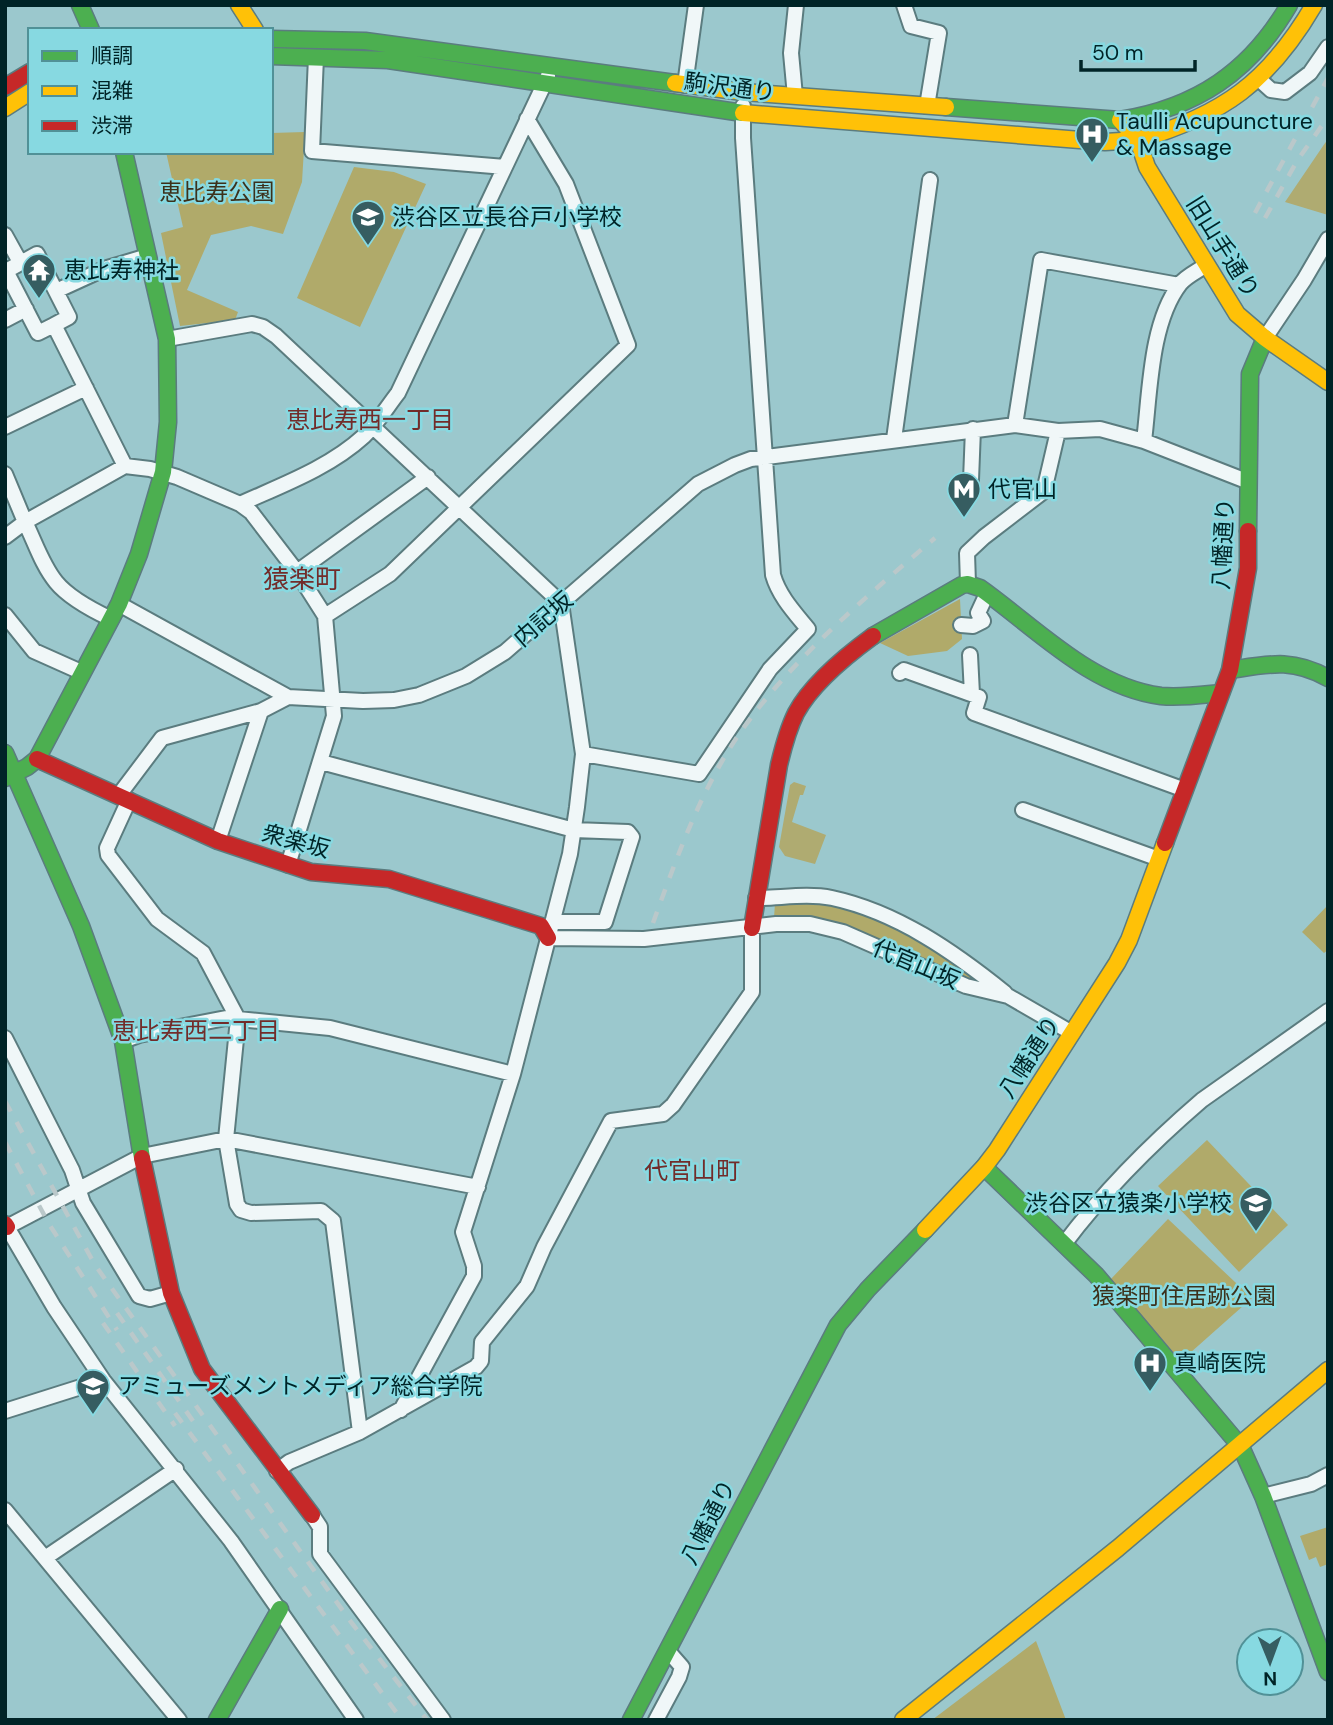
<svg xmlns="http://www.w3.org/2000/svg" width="1333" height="1725" font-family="'DM Sans','Noto Sans JP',sans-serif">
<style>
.green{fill:#b0aa6a}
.forest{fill:#afab71}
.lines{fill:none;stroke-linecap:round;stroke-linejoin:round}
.street-casing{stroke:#5b7c7f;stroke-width:18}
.fast-casing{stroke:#5b7c7f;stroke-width:19}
.slow-casing{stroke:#5b7c7f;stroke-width:19}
.jam-casing{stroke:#5b7c7f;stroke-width:19}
.street{stroke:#f0f7f8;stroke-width:14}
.fast{stroke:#4caf50;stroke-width:16}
.slow{stroke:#ffc107;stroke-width:16}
.jam{stroke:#c62828;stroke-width:16}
.rail{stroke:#bac8ca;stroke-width:4.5;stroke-dasharray:12 12;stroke-linecap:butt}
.labels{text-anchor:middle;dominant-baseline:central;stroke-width:5;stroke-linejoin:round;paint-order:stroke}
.street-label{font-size:23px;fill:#002427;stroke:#87d9e1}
.poi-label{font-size:23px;fill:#002427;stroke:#87d9e1;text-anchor:start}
.park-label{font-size:23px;fill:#3c311b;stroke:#87d9e1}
.neighbourhood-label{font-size:24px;fill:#722c2a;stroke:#87d9e1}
.quarter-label{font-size:26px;fill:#722c2a;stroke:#87d9e1}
</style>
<rect width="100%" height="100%" fill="#9bc8cd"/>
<path class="green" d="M 305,132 L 302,182 L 283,234 L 251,226 L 211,235 L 187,290 L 238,312 L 235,320 L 180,326 L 161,233 L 183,227 L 166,152 L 271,152 L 271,133 Z
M 354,167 L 394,172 L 426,184 L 360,327 L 297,298 Z
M 960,599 L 962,639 L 947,651 L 908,656 L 880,643 Z
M 808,901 C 871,907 923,941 974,975 L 969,982 L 847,928 L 823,920 L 774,918 L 775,903 Z
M 1328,905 L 1328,950 L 1324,953 L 1302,932 Z
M 1207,1140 L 1288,1225 L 1239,1272 L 1158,1186 Z
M 1168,1219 L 1252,1298 L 1181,1361 L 1110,1280 Z
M 1328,1527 L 1328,1564 L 1320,1567 L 1316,1557 L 1309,1560 L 1300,1536 Z
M 1036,1641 L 1066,1720 L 932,1720 Z"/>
<path class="forest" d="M 1328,139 L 1328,215 L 1285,202 L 1323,146 Z
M 794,782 L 806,786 L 803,795 L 800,795 L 792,822 L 826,835 L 815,864 L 785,856 L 779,847 L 790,785 Z"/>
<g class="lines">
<defs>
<path id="street" d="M 904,5 L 911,26 L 939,33 L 927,106
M 316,57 L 312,151 L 505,167
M 1260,80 L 1271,90 L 1285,92 L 1310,73 L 1328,47
M 685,85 L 696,5
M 795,96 L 791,53 L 796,5
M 5,235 L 20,262
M 56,291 L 104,269 L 148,256
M 5,320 L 26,309
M 54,325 L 38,333 L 6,271 L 37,254 L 69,317 L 54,325 L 125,466 L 150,469 L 177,477 L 240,504 L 251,512 L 297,572 L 325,616 L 334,716 L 288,865
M 1265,338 L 1304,280 L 1328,239
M 167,339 L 252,324 L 263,327 L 276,336 L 561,603 L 583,754 L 577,807 L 570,854 L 513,1074 L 463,1232 L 474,1266 L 474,1276 L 401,1410
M 1015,425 L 1041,260 L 1179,285
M 5,427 L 86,388
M 894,439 L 930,180
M 1144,441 C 1150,393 1150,323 1180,284 C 1186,276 1198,271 1206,265
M 5,474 L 25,522 L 5,537
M 968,491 L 971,480 L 973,429
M 240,504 C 282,485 329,468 364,436 C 377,424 387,407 398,393 L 548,76
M 297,572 L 428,477
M 968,584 L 967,553 L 984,537 L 1044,491 L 1058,431
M 119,604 L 288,697 L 363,701 L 394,700 L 419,695 L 466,676 L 505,652 L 698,484 L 735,465 L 751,459 L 1015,425 L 1058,431 L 1100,429 L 1144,441 L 1249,482
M 5,615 L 34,651 L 81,672
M 325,616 L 390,574 L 628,345 L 566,184 L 527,119
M 111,619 C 92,610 69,598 56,582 C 42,565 35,542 25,522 L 125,466
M 961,625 L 973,626 L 983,621 L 978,613 L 984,600
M 970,655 L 972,694
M 900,673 L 904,670 L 979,697 L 974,713 L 1185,790
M 583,754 L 699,774 L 770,669 L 808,629 C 794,612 779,596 773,575 L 743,138 L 743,106
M 321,762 L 574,830 L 628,832 L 632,837 L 605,922 L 552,922
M 119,795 L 162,738 L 261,711 L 288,697
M 129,800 L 107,848 L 108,855 L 157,919 L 203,953 L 238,1019 L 226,1139 L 237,1204 L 241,1210 L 251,1213 L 321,1211 L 333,1221 L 360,1432
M 1023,810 L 1159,859
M 218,841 L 261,711
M 756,898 C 781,898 807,893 832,898 C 897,912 954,952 1005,993
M 548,938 L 644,939 L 776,924 L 810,924 L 843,932 L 966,986 L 1008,996 L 1072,1033
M 5,1038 L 72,1170 L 83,1203 L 139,1296 L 150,1299 L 171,1293
M 123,1041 L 139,1035 L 226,1018 L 238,1019 L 330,1028 L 513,1074
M 7,1227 L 54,1307 L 103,1380 L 231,1541 L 356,1720
M 5,1228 L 142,1156 L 226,1139 L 478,1187
M 1064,1244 C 1104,1191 1152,1143 1202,1100 L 1328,1011
M 5,1411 L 103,1380
M 277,1471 L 289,1462 L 360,1432 L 476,1367 L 481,1361 L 482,1342 L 527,1286 L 544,1247 L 611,1121 L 663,1114 L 673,1105 L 752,992 L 752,928
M 1263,1496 L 1311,1484 L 1328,1475
M 5,1510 L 179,1720
M 312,1515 L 320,1527 L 320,1554 L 443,1720
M 45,1558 L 176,1469
M 656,1720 L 679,1677 L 682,1667 L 668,1651"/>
<path id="fast" d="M 80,5 L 91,30
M 271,39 L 365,41 L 675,83
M 271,56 L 388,60 L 743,113
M 946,107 L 1120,120
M 1120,120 C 1196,108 1250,72 1289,5
M 1248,531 L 1250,374 L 1265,338
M 873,636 L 962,585 L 968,584 L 980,588 C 1035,627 1091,687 1161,696 C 1181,698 1201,695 1221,693
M 1230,670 C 1269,664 1292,658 1328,678
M 5,753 L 81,926 L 123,1041 L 142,1158
M 5,778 L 27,767 L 37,759 L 119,604 L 139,554 L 163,472 L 168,422 L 167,339 L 124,152
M 984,1167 L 1096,1275 L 1241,1447 L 1263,1496 L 1328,1672
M 217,1720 L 280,1609
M 631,1720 L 838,1325 L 868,1289 L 925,1230"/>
<path id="slow" d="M 239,5 L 255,30
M 675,83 L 743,92 L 946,107
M 5,108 L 30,92
M 743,113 L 1105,142 L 1138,140
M 1120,120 L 1138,140 L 1147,167 L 1237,314 L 1265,338 L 1328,382
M 1138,140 C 1223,115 1269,82 1314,5
M 925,1230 L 984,1167 L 997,1150 L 1117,963 L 1129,940 L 1165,843
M 903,1720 L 1118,1548 L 1328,1370"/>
<path id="jam" d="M 5,87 L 30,72
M 37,759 L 218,841 L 311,872 L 389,879 L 541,926 L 548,938
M 1165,843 L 1230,670 L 1248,568 L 1248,531
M 752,928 L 779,765 C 783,748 788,729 796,713 C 811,685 847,655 873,636
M 142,1158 L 171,1293 L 202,1369 L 312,1515
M 5,1224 L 7,1227"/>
</defs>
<use href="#street" class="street-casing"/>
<use href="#fast" class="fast-casing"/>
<use href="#slow" class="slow-casing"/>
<use href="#jam" class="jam-casing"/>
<use href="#street" class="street"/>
<use href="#fast" class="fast"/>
<use href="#slow" class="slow"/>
<use href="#jam" class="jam"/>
<path class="rail" d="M 1255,213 L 1328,78
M 1265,218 L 1297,161 L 1328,117
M 653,923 C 677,857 701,788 742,730 C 794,657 867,596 935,538
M 5,1101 L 95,1265 L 351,1622 L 427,1720
M 5,1142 L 49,1224 L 117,1330
M 117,1313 L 193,1421
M 103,1323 L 175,1426
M 175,1413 L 402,1720"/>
</g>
<defs>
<symbol id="hospital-pin" viewBox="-11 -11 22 30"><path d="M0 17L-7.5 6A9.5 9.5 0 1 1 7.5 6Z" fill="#365d61" stroke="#87d9e1"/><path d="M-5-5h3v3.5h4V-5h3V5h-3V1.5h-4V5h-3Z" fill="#fff"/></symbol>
<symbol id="school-pin" viewBox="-11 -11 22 30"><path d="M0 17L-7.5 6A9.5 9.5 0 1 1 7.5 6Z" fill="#365d61" stroke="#87d9e1"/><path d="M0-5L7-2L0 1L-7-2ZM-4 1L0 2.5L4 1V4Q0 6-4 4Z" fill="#fff"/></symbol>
<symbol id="temple-pin" viewBox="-11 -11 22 30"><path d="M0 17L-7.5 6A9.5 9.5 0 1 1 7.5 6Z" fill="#365d61" stroke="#87d9e1"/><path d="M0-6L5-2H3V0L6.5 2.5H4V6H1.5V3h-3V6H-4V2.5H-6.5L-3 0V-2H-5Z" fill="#fff"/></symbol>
<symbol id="metro-pin" viewBox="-11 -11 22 30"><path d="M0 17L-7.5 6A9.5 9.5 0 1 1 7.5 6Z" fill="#365d61" stroke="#87d9e1"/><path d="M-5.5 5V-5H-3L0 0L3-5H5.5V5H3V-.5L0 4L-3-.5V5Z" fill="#fff"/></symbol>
<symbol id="university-pin" viewBox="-11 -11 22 30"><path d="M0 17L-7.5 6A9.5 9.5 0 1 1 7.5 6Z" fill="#365d61" stroke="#87d9e1"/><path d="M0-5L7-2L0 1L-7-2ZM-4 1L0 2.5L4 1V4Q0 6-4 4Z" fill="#fff"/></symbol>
</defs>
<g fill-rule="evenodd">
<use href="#hospital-pin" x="1073" y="115" width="38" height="52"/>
<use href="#school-pin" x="349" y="198" width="38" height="52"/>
<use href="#temple-pin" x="20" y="251" width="38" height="52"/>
<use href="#metro-pin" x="945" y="470" width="38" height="52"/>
<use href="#school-pin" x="1237" y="1184" width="38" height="52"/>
<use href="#hospital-pin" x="1131" y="1344" width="38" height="52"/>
<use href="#university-pin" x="74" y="1367" width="38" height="52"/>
</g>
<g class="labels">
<g class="street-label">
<text transform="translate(730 87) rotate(7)">駒沢通り</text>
<text transform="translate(1223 247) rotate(58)">旧山手通り</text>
<text transform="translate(1223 544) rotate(-87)">八幡通り</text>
<text transform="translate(543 619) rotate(-41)">内記坂</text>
<text transform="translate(296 841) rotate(15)">衆楽坂</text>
<text transform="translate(916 964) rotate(23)">代官山坂</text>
<text transform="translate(1029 1057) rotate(-57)">八幡通り</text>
<text transform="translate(708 1522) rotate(-63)">八幡通り</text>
</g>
<g class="poi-label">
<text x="1116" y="121">Taulli Acupuncture<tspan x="1116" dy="26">&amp; Massage</tspan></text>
<text x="392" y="217">渋谷区立長谷戸小学校</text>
<text x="64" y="270">恵比寿神社</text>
<text x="988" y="489">代官山</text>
<text x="1232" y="1203" text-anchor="end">渋谷区立猿楽小学校</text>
<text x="1174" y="1363">真崎医院</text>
<text x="118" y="1386">アミューズメントメディア総合学院</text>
</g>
<g class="park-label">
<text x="217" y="192">恵比寿公園</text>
<text x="1184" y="1296">猿楽町住居跡公園</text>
</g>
<g class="neighbourhood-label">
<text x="370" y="419">恵比寿西一丁目</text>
<text x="196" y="1030">恵比寿西二丁目</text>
<text x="692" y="1170">代官山町</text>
</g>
<g class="quarter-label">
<text x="302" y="579">猿楽町</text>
</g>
</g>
<rect width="1333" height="1725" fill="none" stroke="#002427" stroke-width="14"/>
<rect x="28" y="28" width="245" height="126" fill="#87d9e1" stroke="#519197" stroke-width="2"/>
<rect x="42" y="51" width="35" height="10" fill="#4caf50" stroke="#519197" stroke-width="2"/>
<text x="91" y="63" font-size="21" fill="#002427">順調</text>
<rect x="42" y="86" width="35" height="10" fill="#ffc107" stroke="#519197" stroke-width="2"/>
<text x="91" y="98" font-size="21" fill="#002427">混雑</text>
<rect x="42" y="121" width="35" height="10" fill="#c62828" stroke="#519197" stroke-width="2"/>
<text x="91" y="133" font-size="21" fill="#002427">渋滞</text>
<g transform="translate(1270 1662) rotate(179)"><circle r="33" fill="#87d9e1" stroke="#519197" stroke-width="2"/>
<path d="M0-5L12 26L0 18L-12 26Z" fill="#365d61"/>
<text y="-10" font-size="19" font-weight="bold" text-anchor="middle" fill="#002427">N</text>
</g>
<path d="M1081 60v10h114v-10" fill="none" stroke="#002427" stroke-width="3.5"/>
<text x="1092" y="60" font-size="21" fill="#002427" stroke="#87d9e1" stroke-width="5" paint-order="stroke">50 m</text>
</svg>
